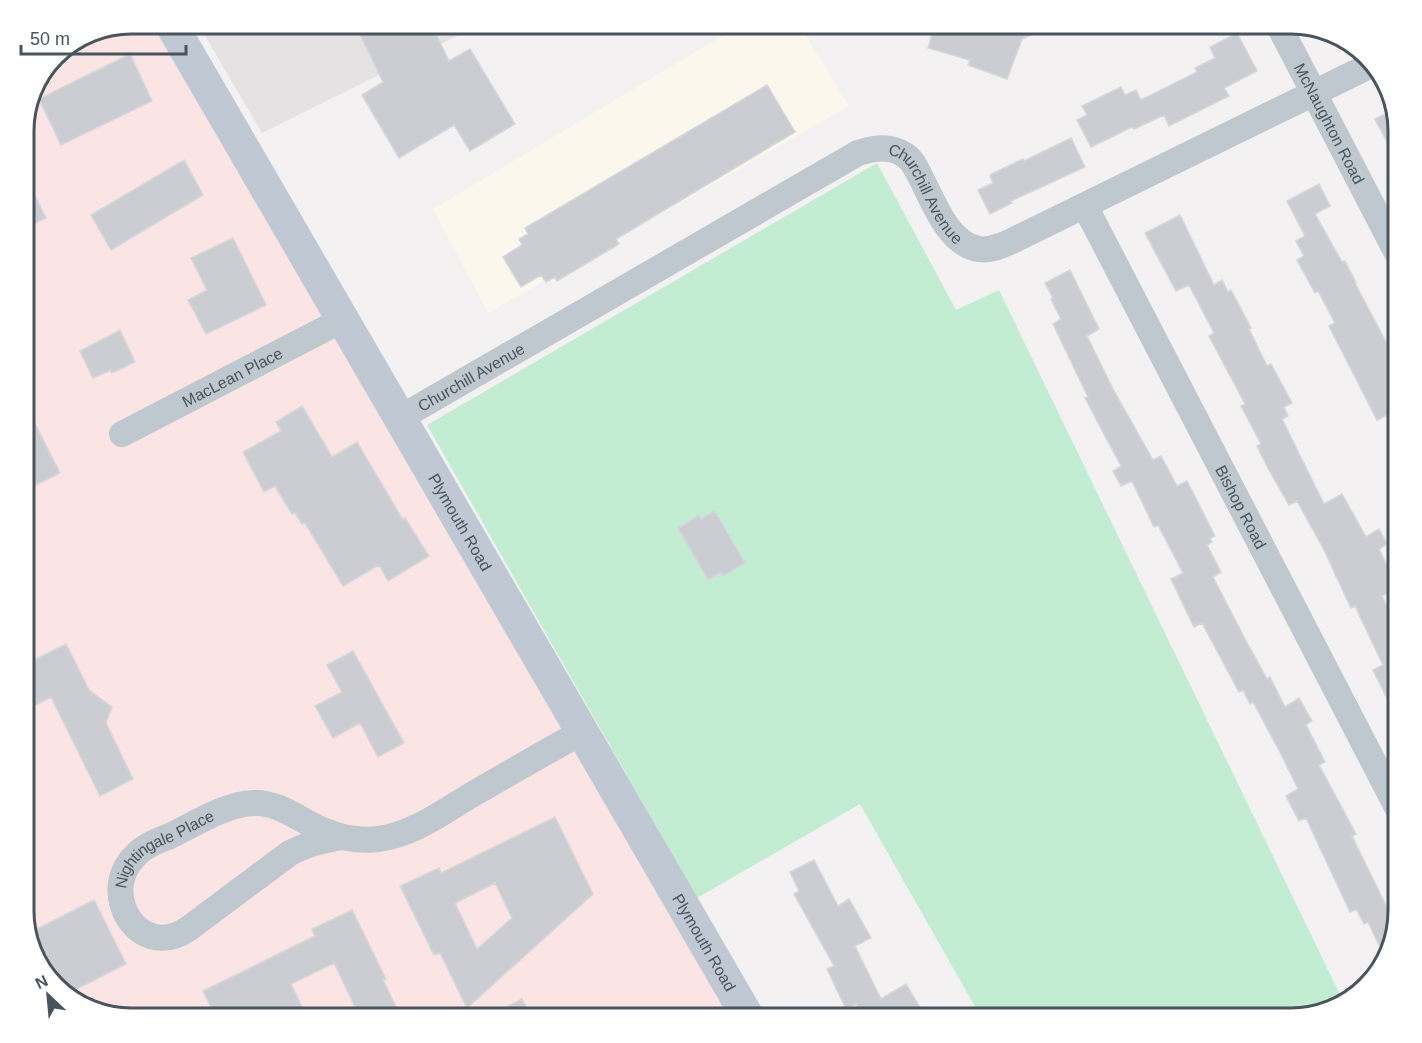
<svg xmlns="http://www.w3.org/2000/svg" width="1422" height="1043" font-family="Helvetica,sans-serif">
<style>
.commercial{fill:#fbf7ec}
.education{fill:#e4e2e2}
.medical{fill:#fae5e4}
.green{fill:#c2edd2}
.building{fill:#cbcdd3;stroke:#d5d7db;stroke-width:1.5;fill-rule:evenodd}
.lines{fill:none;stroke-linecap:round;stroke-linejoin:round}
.street{stroke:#bfc8ce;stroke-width:26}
.secondary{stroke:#c0c9d3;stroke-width:33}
.labels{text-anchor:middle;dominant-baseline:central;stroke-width:4.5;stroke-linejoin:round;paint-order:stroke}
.street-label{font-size:16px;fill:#49545d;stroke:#fff}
.rim{fill:none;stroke:#49545d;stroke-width:3}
</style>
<rect width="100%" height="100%" fill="#f3f1f1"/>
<path class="commercial" d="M 742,24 L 799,24 L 849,106 L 488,313 L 433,209 Z"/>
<path class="education" d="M 198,24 L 481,24 L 262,133 Z"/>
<path class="medical" d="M 132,24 L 171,24 L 749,1019 L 132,1019 L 66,997 L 38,965 L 24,918 L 24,125 L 35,84 L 61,51 Z"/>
<path class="green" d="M 877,163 L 956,310 L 999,290 L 1344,1003 L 1338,1008 L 1290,1019 L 982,1019 L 860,804 L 697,898 L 427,425 Z"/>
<path class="building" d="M 355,24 L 431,24 L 449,61 L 470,49 L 515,124 L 470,151 L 454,125 L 399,158 L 362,95 L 383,82 Z
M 935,24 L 1052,24 L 1022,39 L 1007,79 L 968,65 L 970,60 L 928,48 Z
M 1237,33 L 1257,71 L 1224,88 L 1229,96 L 1169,126 L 1164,115 L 1134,129 L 1132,127 L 1091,147 L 1077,120 L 1087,115 L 1082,106 L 1121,87 L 1125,95 L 1136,90 L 1141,100 L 1197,72 L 1195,68 L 1215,58 L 1210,47 Z
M 130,54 L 152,101 L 61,145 L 39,99 Z
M 767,85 L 795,132 L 616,239 L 619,244 L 557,281 L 555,277 L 546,282 L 541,275 L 521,287 L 503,257 L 522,245 L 519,239 L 528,234 L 525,228 Z
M 1393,110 L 1398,132 L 1398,162 L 1375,119 Z
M 1071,138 L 1085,167 L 1011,201 L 1012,203 L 990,214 L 978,190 L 993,183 L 990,175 L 1023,159 L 1024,161 Z
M 184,160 L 203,195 L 111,250 L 91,215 Z
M 24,174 L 46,218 L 24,228 Z
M 1319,184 L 1330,206 L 1315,214 L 1342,262 L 1345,261 L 1356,283 L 1355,283 L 1398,365 L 1398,410 L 1377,420 L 1329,326 L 1335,323 L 1318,291 L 1315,293 L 1297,260 L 1304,256 L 1296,241 L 1305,236 L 1287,201 Z
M 1180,215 L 1214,285 L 1222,280 L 1228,292 L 1231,290 L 1251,328 L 1249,329 L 1267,366 L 1271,364 L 1292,403 L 1284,407 L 1288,416 L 1282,419 L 1324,504 L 1342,494 L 1366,537 L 1379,529 L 1387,544 L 1379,549 L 1398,588 L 1382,596 L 1398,628 L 1398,721 L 1373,670 L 1383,665 L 1355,606 L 1351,608 L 1323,548 L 1297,501 L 1289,505 L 1269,470 L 1257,446 L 1261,444 L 1241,406 L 1245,404 L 1209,336 L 1214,333 L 1189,285 L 1176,291 L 1145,233 Z
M 233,238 L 266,305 L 206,334 L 188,300 L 207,290 L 191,258 Z
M 1070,270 L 1099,329 L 1087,336 L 1113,389 L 1153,460 L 1161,456 L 1177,486 L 1187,481 L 1215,536 L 1210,538 L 1212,542 L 1207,545 L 1221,572 L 1213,577 L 1244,637 L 1267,679 L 1270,677 L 1285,707 L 1299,698 L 1312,721 L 1306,725 L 1325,762 L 1319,765 L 1356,834 L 1352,836 L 1394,922 L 1383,954 L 1368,922 L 1364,924 L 1356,909 L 1350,912 L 1306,818 L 1299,821 L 1286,796 L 1298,789 L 1281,754 L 1253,702 L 1250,704 L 1243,690 L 1239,692 L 1202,623 L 1194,627 L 1171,579 L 1183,573 L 1158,525 L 1154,527 L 1132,481 L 1121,486 L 1113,471 L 1121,466 L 1085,398 L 1088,397 L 1053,324 L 1061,319 L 1051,299 L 1053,298 L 1045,283 Z
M 120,330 L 135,362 L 112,373 L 111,370 L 93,378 L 80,351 Z
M 24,402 L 60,473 L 24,491 Z
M 302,406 L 332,457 L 357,442 L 403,520 L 405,518 L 429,556 L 388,581 L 379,565 L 343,586 L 305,523 L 302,524 L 295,513 L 292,514 L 275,486 L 264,492 L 243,452 L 281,431 L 276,422 Z
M 715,511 L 745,563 L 723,576 L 721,572 L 708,580 L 678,528 L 699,515 L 701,519 Z
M 66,644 L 89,690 L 112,707 L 106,723 L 133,779 L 100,796 L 51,697 L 24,711 L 24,665 Z
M 353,651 L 404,743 L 378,757 L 360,723 L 333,738 L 315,706 L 342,692 L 327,665 Z
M 555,817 L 593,894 L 467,1008 L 440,953 L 434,955 L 400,886 L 439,868 L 441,873 ZM 495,883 L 512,918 L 477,949 L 455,903 Z
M 814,860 L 838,906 L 849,899 L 871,938 L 855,946 L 881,999 L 906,984 L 927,1019 L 864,1019 L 856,1004 L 846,1009 L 827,969 L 834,966 L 794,894 L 799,891 L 790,872 Z
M 94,900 L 126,964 L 65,995 L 38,965 L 29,933 Z
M 352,910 L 386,979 L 383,980 L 402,1019 L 361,1019 L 334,963 L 291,984 L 308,1019 L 217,1019 L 203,991 L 315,936 L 312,929 Z
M 522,999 L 532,1019 L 482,1019 Z"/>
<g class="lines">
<g class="street">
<path id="s1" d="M 1278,24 L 1398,255"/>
<path id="s2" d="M 1085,206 L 1398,809"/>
<path id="s3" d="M 400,418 L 858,153 C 873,148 889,145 903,154 C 913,159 917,170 922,180 C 934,203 949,245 979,249 C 990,251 1001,246 1010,242 L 1371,65"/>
<path id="s4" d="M 122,434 L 344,319"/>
<path id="s5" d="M 342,837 C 323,840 307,844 290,853 L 188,929 C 140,962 97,894 135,856 C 144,846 157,841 170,836 C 195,824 225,804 254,803 C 281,802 301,822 325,831 C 341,838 360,841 378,839 C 411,835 440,814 468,797 C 506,775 544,753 582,732"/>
</g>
<path class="secondary" id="s6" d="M 171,24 L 749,1019"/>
</g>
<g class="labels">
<g class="street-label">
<text stroke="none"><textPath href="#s1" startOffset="112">McNaughton Road</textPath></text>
<text stroke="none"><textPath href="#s3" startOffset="621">Churchill Avenue</textPath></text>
<text stroke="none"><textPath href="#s4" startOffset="124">MacLean Place</textPath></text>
<text stroke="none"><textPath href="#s3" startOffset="82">Churchill Avenue</textPath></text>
<text stroke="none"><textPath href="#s2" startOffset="339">Bishop Road</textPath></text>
<text stroke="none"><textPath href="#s6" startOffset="576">Plymouth Road</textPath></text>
<text stroke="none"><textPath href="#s5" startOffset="344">Nightingale Place</textPath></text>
<text stroke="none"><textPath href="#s6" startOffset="1062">Plymouth Road</textPath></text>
</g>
</g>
<path d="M0 0H1422V1043H0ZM131 34H1291A97 97 0 0 1 1388 131V911A97 97 0 0 1 1291 1008H131A97 97 0 0 1 34 911V131A97 97 0 0 1 131 34Z" fill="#fff" fill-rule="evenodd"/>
<path class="rim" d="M131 34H1291A97 97 0 0 1 1388 131V911A97 97 0 0 1 1291 1008H131A97 97 0 0 1 34 911V131A97 97 0 0 1 131 34Z"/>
<g transform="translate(48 995) rotate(334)" stroke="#ffffff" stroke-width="4.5" paint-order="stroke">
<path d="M0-4.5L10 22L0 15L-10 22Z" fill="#49545d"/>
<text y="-9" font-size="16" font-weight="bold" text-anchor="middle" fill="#49545d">N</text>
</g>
<path d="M21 45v9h165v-9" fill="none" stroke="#49545d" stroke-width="3"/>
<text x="30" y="45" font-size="18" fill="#49545d" stroke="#ffffff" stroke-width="4.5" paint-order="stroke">50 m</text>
</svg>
